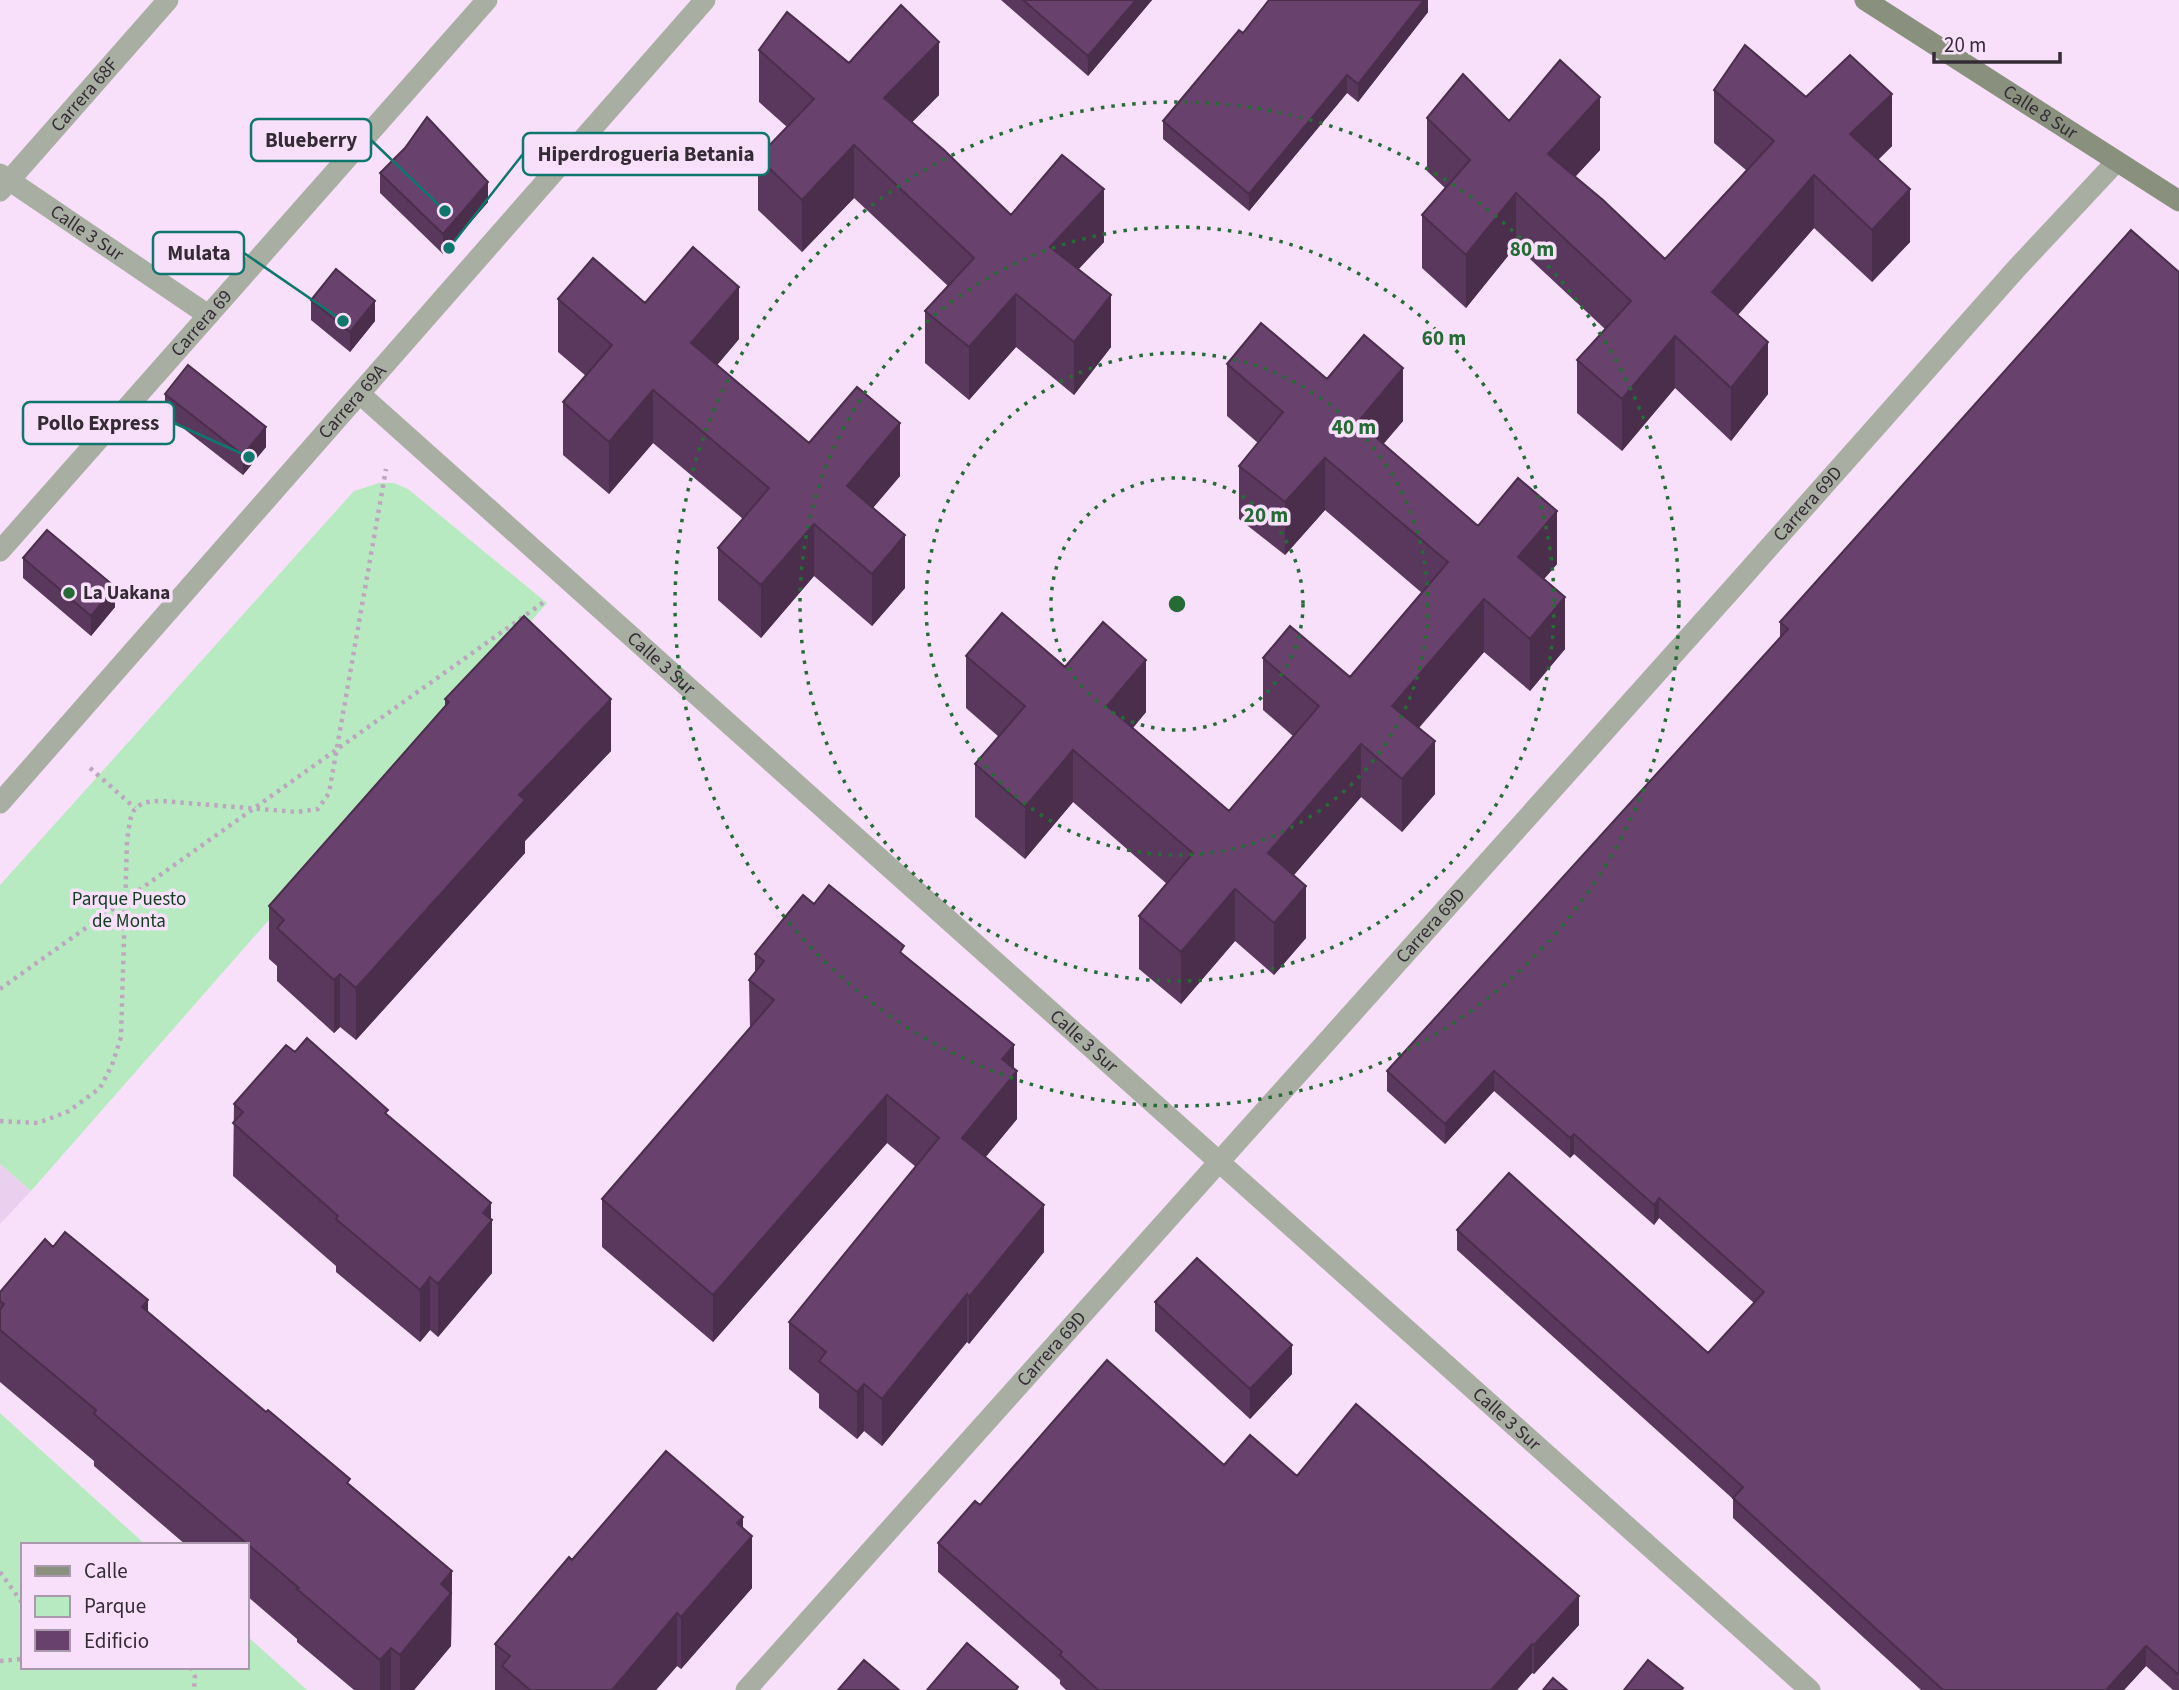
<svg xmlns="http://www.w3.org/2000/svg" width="2179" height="1690" font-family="'Source Sans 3',sans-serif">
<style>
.built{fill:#ebcfee}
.green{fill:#b8eac2}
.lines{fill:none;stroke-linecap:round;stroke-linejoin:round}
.path{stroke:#bca8be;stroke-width:4.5;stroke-dasharray:3.5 5;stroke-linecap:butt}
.street{stroke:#a8aea1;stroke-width:21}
.secondary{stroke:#89917e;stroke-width:21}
.wall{fill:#5a385e}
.shaded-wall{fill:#4a2e4c}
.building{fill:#69416d;stroke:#4a2e4c;stroke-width:2}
.ring{fill:none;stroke:#266b36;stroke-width:3.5;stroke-dasharray:3.5 7}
.poi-dot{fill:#266b36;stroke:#f8e0fb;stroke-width:2.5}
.labels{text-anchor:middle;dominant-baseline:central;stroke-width:7;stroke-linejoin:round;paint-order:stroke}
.street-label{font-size:19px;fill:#342b35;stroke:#f8e0fb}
.poi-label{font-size:19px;font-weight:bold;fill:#342b35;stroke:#f8e0fb;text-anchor:start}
.park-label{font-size:19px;fill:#123c1f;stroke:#f8e0fb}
.centre{fill:#266b36;stroke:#f8e0fb;stroke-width:3.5}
.ring-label{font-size:21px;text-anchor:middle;font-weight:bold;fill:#266b36;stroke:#f8e0fb;stroke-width:7;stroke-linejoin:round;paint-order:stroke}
.leader{fill:none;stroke:#0f766e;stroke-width:2.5}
.callout-dot{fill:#0f766e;stroke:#f8e0fb;stroke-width:2.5}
.callout{fill:#f8e0fb;stroke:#0f766e;stroke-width:2.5}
.callout-label{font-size:21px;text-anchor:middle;font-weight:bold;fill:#342b35}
</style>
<rect width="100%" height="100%" fill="#f8e0fb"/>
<path class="built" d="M 0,1164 L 31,1191 L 0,1224 Z"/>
<path class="green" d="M 379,483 L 394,483 L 408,489 L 547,603 L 31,1191 L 0,1164 L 0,885 L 354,491 Z
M 0,1413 L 146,1545 L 23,1545 L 23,1667 L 247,1667 L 247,1636 L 307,1690 L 0,1690 Z"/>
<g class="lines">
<path class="path" d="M 90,768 L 135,808
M 0,989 L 544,602
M 0,1121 L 38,1123 L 69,1111 L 100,1088 L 112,1065 L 121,1037 L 127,841 C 131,813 130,801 162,801 L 297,812 L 318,809 L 329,793 L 386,469
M 0,1572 L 23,1604
M 0,1661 L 23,1659
M 191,1667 L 195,1677 L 194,1690"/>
<g class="street">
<path id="s1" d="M 0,174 L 208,315"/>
<path id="s2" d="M 0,191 L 168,0"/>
<path id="s3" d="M 360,394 L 1810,1690"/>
<path id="s4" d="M 0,551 L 487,0"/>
<path id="s5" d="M 0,803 L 705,0"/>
<path id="s6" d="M 746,1690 L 1733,588 L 2016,269 L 2116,162"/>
</g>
<path class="secondary" id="s7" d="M 1865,0 L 2179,201"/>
</g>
<path class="wall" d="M 1001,0 L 1152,0 L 1088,76 Z
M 1428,0 L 1428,12 L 1358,102 L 1347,93 L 1249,211 L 1163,139 L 1163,121 L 1243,33 Z
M 759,50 L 849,63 L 939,95 L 912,122 L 1011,215 L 1104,242 L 1078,269 L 1111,347 L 1074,395 L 1016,347 L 969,400 L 925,363 L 925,311 L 948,286 L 854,198 L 802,252 L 758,210 L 758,157 L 787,127 L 759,102 Z
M 1714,90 L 1806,97 L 1892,146 L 1878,160 L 1910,242 L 1872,282 L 1814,228 L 1738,315 L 1768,394 L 1731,441 L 1675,388 L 1622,451 L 1577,413 L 1577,360 L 1605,329 L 1516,246 L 1466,308 L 1422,268 L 1422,215 L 1445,188 L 1427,171 L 1427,118 L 1509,121 L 1600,150 L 1575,177 L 1665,259 L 1746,170 L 1714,143 Z
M 380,173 L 488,202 L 443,254 L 380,193 Z
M 2179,272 L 2179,1690 L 2173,1690 L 2146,1666 L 2124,1690 L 1921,1690 L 1733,1518 L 1733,1499 L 1457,1250 L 1457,1230 L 1708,1353 L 1754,1303 L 1659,1218 L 1654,1225 L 1574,1154 L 1570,1158 L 1494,1091 L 1445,1144 L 1387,1091 L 1387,1071 L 1780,638 L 1780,622 Z
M 558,299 L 645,303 L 739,339 L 717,365 L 809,443 L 900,476 L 873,508 L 905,588 L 872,626 L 814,576 L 761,638 L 718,600 L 718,548 L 743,519 L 653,443 L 609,494 L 563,455 L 563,402 L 586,376 L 558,352 Z
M 311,300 L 375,321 L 350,352 L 311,320 Z
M 1227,364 L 1327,379 L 1403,421 L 1383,444 L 1478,526 L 1557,564 L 1544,579 L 1565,649 L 1530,691 L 1484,652 L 1419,728 L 1435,794 L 1402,832 L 1361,797 L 1294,875 L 1306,938 L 1274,975 L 1235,941 L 1181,1004 L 1139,969 L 1139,916 L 1167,884 L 1073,802 L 1025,859 L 975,817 L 975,764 L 999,737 L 966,708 L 966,656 L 1065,667 L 1146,712 L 1133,728 L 1229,811 L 1293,736 L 1263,710 L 1263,658 L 1350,677 L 1422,593 L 1325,510 L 1285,555 L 1239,519 L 1239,466 L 1258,443 L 1227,416 Z
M 165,394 L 266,447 L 243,475 L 165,414 Z
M 23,558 L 115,607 L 91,636 L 23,578 Z
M 445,699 L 611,751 L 525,841 L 525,853 L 356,1040 L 340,1027 L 334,1033 L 277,981 L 277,966 L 269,959 L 269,906 L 445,707 Z
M 814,904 L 904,955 L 1014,1069 L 1017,1119 L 985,1157 L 1044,1252 L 969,1344 L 967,1342 L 882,1446 L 864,1431 L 857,1439 L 819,1408 L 819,1394 L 789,1369 L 789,1322 L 916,1167 L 887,1143 L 713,1342 L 602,1247 L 602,1199 L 750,1028 L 749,980 L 755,973 L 755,954 Z
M 295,1052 L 388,1116 L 491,1219 L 492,1273 L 438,1337 L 430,1330 L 420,1342 L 336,1272 L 336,1266 L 233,1176 L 234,1104 Z
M 53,1247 L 148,1312 L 452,1571 L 451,1646 L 414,1690 L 354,1690 L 297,1642 L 297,1639 L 247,1596 L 247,1545 L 186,1545 L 94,1466 L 94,1461 L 0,1382 L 0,1292 Z
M 1155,1302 L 1292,1374 L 1250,1419 L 1155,1331 Z
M 1224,1465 L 1297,1476 L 1579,1625 L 1534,1674 L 1532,1673 L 1517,1690 L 1066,1690 L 1060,1684 L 1060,1680 L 938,1572 L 938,1543 L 980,1505 Z
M 743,1528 L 752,1588 L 681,1669 L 677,1666 L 656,1690 L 495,1690 L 495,1644 L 572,1560 Z"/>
<path class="shaded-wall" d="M 1136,0 L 1152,0 L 1088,76 L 1088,56 Z
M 1424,0 L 1428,0 L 1428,12 L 1358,102 L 1358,84 Z
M 939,42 L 939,95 L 884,151 L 884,98 Z
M 1347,75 L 1347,93 L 1249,211 L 1249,194 Z
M 1892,94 L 1892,146 L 1850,187 L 1850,134 Z
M 1600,97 L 1600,150 L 1548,206 L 1548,154 Z
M 854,145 L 854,198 L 802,252 L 802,200 Z
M 1814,175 L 1814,228 L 1712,344 L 1712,292 Z
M 488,182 L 488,202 L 443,254 L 443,234 Z
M 1104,189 L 1104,242 L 1050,300 L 1050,247 Z
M 1910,189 L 1910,242 L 1872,282 L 1872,230 Z
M 1516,193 L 1516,246 L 1466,308 L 1466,255 Z
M 739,287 L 739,339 L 691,396 L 691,343 Z
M 1016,294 L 1016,347 L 969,400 L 969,347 Z
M 1111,295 L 1111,347 L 1074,395 L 1074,342 Z
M 375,301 L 375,321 L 350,352 L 350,332 Z
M 1675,336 L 1675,388 L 1622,451 L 1622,399 Z
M 1768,342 L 1768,394 L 1731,441 L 1731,388 Z
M 1403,368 L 1403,421 L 1358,474 L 1358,422 Z
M 653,390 L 653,443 L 609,494 L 609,442 Z
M 900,423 L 900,476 L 847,538 L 847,486 Z
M 266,427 L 266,447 L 243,475 L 243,455 Z
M 1325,458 L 1325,510 L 1285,555 L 1285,502 Z
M 1557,511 L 1557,564 L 1518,609 L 1518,557 Z
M 814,524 L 814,576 L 761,638 L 761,585 Z
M 905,535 L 905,588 L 872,626 L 872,574 Z
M 115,587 L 115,607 L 91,636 L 91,616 Z
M 1565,597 L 1565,649 L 1530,691 L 1530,639 Z
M 1484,599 L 1484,652 L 1392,758 L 1392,706 Z
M 1146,660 L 1146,712 L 1107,758 L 1107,706 Z
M 611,699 L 611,751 L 525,841 L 525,853 L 356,1040 L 356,988 L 519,795 Z
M 1435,741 L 1435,794 L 1402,832 L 1402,779 Z
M 1361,744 L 1361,797 L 1268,905 L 1268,853 Z
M 1073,750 L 1073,802 L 1025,859 L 1025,807 Z
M 1306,886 L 1306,938 L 1274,975 L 1274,923 Z
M 1235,889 L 1235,941 L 1181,1004 L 1181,952 Z
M 340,974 L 340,1027 L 334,1033 L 334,980 Z
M 1014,1045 L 1014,1075 L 1017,1071 L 1017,1119 L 962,1186 L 962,1138 L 1002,1059 Z
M 1494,1071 L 1494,1091 L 1445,1144 L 1445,1124 Z
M 887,1095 L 887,1143 L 713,1342 L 713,1295 Z
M 1574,1134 L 1574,1154 L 1570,1158 L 1570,1138 Z
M 1659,1198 L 1659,1218 L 1654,1225 L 1654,1205 Z
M 491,1203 L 491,1222 L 492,1220 L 492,1273 L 438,1337 L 438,1284 L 483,1213 Z
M 1044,1205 L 1044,1252 L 969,1344 L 969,1297 Z
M 430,1277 L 430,1330 L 420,1342 L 420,1290 Z
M 967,1294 L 967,1342 L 882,1446 L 882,1399 Z
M 148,1300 L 148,1353 L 142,1307 Z
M 1292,1345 L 1292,1374 L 1250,1419 L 1250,1389 Z
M 864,1384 L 864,1431 L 857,1439 L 857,1392 Z
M 743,1517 L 743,1546 L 752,1536 L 752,1588 L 681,1669 L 681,1617 L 737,1523 Z
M 452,1571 L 451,1646 L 414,1690 L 400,1690 L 400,1655 L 441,1584 Z
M 1579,1596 L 1579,1625 L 1534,1674 L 1534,1645 Z
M 677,1613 L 677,1666 L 656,1690 L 612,1690 Z
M 1532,1644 L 1532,1673 L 1517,1690 L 1491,1690 Z
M 2146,1646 L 2146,1666 L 2124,1690 L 2106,1690 Z
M 391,1648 L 391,1690 L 380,1690 L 380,1660 Z"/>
<path class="building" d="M 1023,0 L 1136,0 L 1088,56 Z
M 1269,0 L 1424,0 L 1358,84 L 1347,75 L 1249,194 L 1163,121 L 1239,30 L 1243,33 Z
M 901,5 L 939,42 L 884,98 L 944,150 L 1011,215 L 1062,155 L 1104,189 L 1050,247 L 1111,295 L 1074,342 L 1016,294 L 969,347 L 925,311 L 974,258 L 854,145 L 802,200 L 758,157 L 814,99 L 759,50 L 787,12 L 849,63 Z
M 1745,45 L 1806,97 L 1850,55 L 1892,94 L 1850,134 L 1910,189 L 1872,230 L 1814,175 L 1712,292 L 1768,342 L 1731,388 L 1675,336 L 1622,399 L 1577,360 L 1631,301 L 1516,193 L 1466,255 L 1422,215 L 1470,160 L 1427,118 L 1463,74 L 1509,121 L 1560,60 L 1600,97 L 1548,154 L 1603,200 L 1665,259 L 1774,141 L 1714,90 Z
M 427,117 L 488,182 L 443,234 L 380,173 L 405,148 Z
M 2131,230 L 2179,272 L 2179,1675 L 2146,1646 L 2106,1690 L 1943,1690 L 1733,1498 L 1743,1487 L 1457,1230 L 1509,1173 L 1708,1353 L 1764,1292 L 1659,1198 L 1654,1205 L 1574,1134 L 1570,1138 L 1494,1071 L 1445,1124 L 1387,1071 L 1788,629 L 1780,622 Z
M 693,247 L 739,287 L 691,343 L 809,443 L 857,387 L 900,423 L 847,486 L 905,535 L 872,574 L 814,524 L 761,585 L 718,548 L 769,488 L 653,390 L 609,442 L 563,402 L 612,345 L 558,299 L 593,258 L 645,303 Z
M 336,269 L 375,301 L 350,332 L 311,300 Z
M 1261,323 L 1327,379 L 1364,335 L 1403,368 L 1358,422 L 1478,526 L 1518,478 L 1557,511 L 1518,557 L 1565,597 L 1530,639 L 1484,599 L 1392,706 L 1435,741 L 1402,779 L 1361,744 L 1268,853 L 1306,886 L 1274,923 L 1235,889 L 1181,952 L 1139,916 L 1193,853 L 1073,750 L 1025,807 L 975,764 L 1025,706 L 966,656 L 1002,613 L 1065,667 L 1103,622 L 1146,660 L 1107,706 L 1229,811 L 1319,706 L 1263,658 L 1290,626 L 1350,677 L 1448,562 L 1325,458 L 1285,502 L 1239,466 L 1283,412 L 1227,364 Z
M 188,365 L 266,427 L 243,455 L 165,394 Z
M 47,530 L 115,587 L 91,616 L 23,558 Z
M 524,616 L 611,699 L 519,795 L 525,800 L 356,988 L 340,974 L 334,980 L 277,928 L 284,920 L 269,906 L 449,702 L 445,699 Z
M 829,885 L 904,946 L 900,952 L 911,961 L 1014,1045 L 1002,1059 L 1017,1071 L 962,1138 L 1044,1205 L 969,1297 L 967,1294 L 882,1399 L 864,1384 L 857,1392 L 819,1361 L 826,1352 L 789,1322 L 939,1138 L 887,1095 L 713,1295 L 602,1199 L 774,1000 L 749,980 L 764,961 L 755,954 L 803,895 L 814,904 Z
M 307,1038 L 388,1110 L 385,1113 L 491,1203 L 483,1213 L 492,1220 L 438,1284 L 430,1277 L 420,1290 L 336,1219 L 338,1216 L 233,1123 L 243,1112 L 234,1104 L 286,1045 L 295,1052 Z
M 65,1232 L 148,1300 L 142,1307 L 266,1412 L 268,1410 L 350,1479 L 347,1483 L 452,1571 L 441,1584 L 451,1593 L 400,1655 L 391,1648 L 380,1660 L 297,1589 L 299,1588 L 94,1414 L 96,1410 L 0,1330 L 0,1310 L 4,1304 L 0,1301 L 0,1292 L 45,1239 L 53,1247 Z
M 1197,1258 L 1292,1345 L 1250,1389 L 1155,1302 Z
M 1107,1360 L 1224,1465 L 1250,1435 L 1297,1476 L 1356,1404 L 1579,1596 L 1534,1645 L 1532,1644 L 1491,1690 L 1098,1690 L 1060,1655 L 1062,1652 L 938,1543 L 975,1501 L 980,1505 Z
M 666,1451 L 743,1517 L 737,1523 L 752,1536 L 681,1617 L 677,1613 L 612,1690 L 530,1690 L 502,1666 L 510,1656 L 495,1644 L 569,1557 L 572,1560 Z
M 967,1643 L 1018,1687 L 1016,1690 L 927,1690 Z
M 864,1660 L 899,1690 L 838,1690 Z
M 1648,1660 L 1683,1688 L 1681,1690 L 1624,1690 Z
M 1553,1678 L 1567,1690 L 1543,1690 Z"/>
<g class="ring">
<circle cx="1177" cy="604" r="126"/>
<circle cx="1177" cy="604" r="251"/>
<circle cx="1177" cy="604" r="377"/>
<circle cx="1177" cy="604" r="502"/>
</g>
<circle class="poi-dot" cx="69" cy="593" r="7"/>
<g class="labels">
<g class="street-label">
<text stroke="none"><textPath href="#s2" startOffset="128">Carrera 68F</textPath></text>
<text stroke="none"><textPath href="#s7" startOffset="208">Calle 8 Sur</textPath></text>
<text stroke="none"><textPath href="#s1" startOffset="105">Calle 3 Sur</textPath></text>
<text stroke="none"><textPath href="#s4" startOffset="304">Carrera 69</textPath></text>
<text stroke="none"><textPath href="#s5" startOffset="534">Carrera 69A</textPath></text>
<text stroke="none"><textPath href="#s6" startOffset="1592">Carrera 69D</textPath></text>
<text stroke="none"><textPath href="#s3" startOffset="404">Calle 3 Sur</textPath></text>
<text stroke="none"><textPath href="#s6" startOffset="1026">Carrera 69D</textPath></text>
<text stroke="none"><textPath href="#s3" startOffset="971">Calle 3 Sur</textPath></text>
<text stroke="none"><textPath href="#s6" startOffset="458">Carrera 69D</textPath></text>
<text stroke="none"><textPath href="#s3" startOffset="1538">Calle 3 Sur</textPath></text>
</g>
<g class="poi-label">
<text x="83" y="593">La Uakana</text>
</g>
<g class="park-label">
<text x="129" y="899">Parque Puesto<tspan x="129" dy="22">de Monta</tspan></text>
</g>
</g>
<circle cx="1177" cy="604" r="10" class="centre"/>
<g class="ring-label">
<text x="1532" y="256">80 m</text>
<text x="1444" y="345">60 m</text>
<text x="1354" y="434">40 m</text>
<text x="1266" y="522">20 m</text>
</g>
<path class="leader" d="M445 211L371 140M449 248L523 154M343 321L244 253M249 457L174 423"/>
<g class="callout-dot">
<circle cx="445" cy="211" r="7"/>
<circle cx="449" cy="248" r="7"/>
<circle cx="343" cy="321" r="7"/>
<circle cx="249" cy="457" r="7"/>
</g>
<g class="callout">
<rect x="251" y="119" width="120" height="42" rx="7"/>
<rect x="523" y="133" width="246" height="42" rx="7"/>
<rect x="153" y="232" width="91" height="42" rx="7"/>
<rect x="23" y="402" width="151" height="42" rx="7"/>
</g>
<g class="callout-label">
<text x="311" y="147">Blueberry</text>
<text x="646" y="161">Hiperdrogueria Betania</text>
<text x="199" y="260">Mulata</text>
<text x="98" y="430">Pollo Express</text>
</g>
<rect x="21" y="1543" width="228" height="126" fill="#f8e0fb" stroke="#aa98ac" stroke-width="2"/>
<rect x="35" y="1566" width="35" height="10" fill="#89917e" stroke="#aa98ac" stroke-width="2"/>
<text x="84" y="1578" font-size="21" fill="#342b35">Calle</text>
<rect x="35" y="1596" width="35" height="21" fill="#b8eac2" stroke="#aa98ac" stroke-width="2"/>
<text x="84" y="1613" font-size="21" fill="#342b35">Parque</text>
<rect x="35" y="1630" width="35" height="21" fill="#69416d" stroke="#aa98ac" stroke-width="2"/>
<text x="84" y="1648" font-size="21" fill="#342b35">Edificio</text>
<path d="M1934 52v10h126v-10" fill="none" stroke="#342b35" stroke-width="3.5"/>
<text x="1944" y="52" font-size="21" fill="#342b35" stroke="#f8e0fb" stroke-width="5" paint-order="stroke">20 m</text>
</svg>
